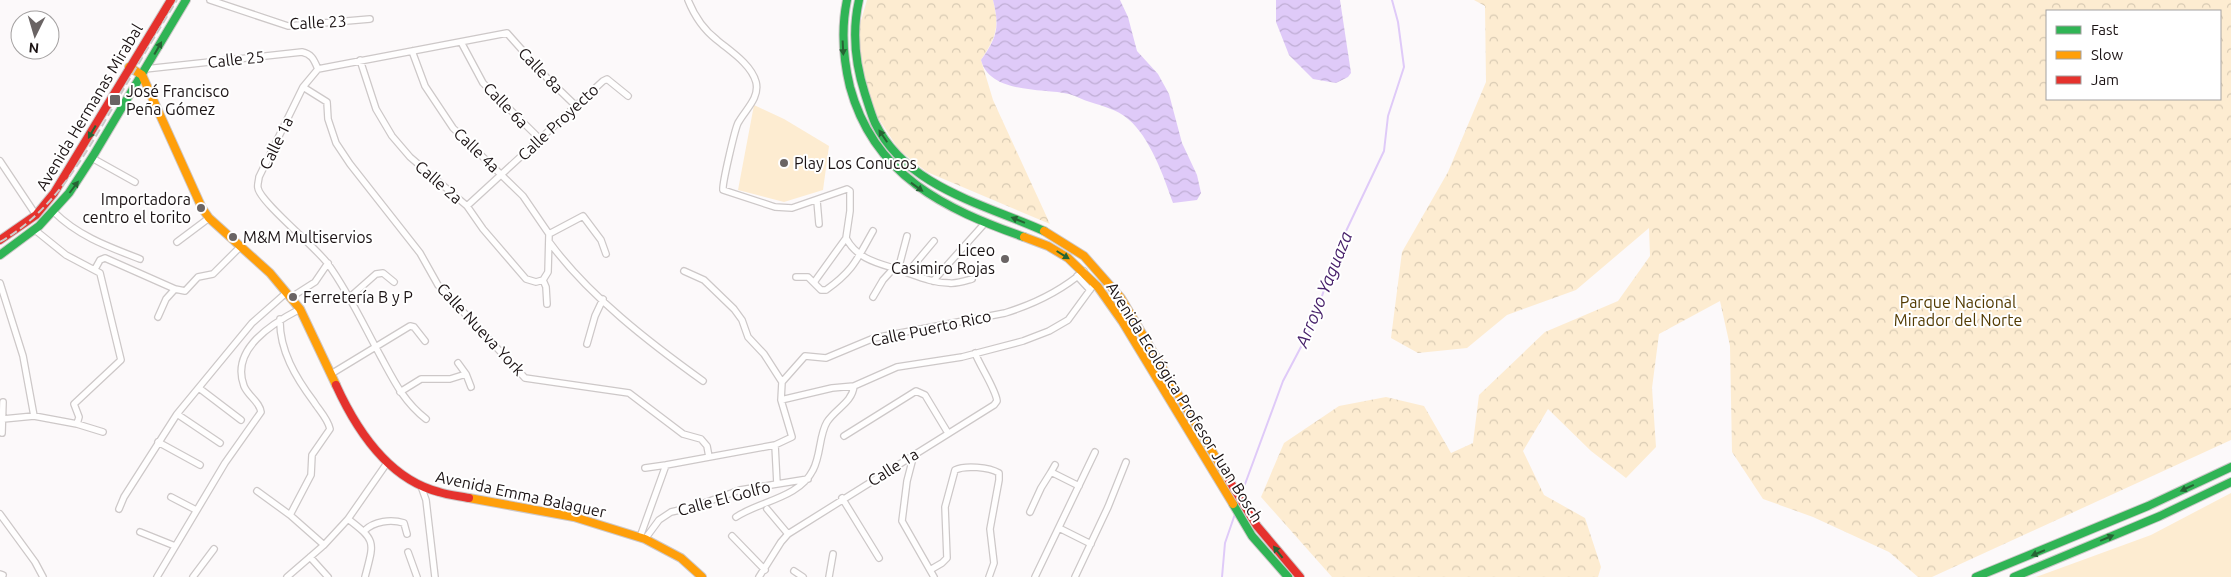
<svg xmlns="http://www.w3.org/2000/svg" width="2231" height="577" font-family="Ubuntu,sans-serif">
<style>
.green{fill:#fdecd1}
.park{fill:url(#park-crowns);fill-rule:evenodd}
.water{fill:url(#water-waves)}
.lines{fill:none;stroke-linecap:round;stroke-linejoin:round}
.stream{stroke:#dfcaf8;stroke-width:2}
.street-casing{stroke:#cdc8c8;stroke-width:8}
.fast-casing{stroke:#cdc8c8;stroke-width:10}
.slow-casing{stroke:#cdc8c8;stroke-width:10}
.jam-casing{stroke:#cdc8c8;stroke-width:10}
.street{stroke:#fffefe;stroke-width:5.5}
.fast{stroke:#30b455;stroke-width:8}
.slow{stroke:#ff9f0a;stroke-width:8}
.jam{stroke:#e5322d;stroke-width:8}
.rail{stroke:#cbcaca;stroke-width:2;stroke-dasharray:8 4;stroke-linecap:butt}
.oneway{fill:#266434}
.poi-dot{fill:#6a6464;stroke:#fff;stroke-width:2}
.labels{text-anchor:middle;dominant-baseline:central;stroke-width:4;stroke-linejoin:round;paint-order:stroke}
.street-label{font-size:16px;fill:#1b1314;stroke:#fff}
.poi-label{font-size:16px;fill:#1b1314;stroke:#fff;text-anchor:start}
.park-label{font-size:16px;fill:#523a01;stroke:#fff}
.water-label{font-size:18px;font-style:italic;fill:#48216b;stroke:#fff}
</style>
<defs>
<pattern id="park-crowns" width="20" height="18" patternUnits="userSpaceOnUse" patternTransform="scale(1.25)"><rect width="20" height="18" fill="#fdecd1"/><path d="M2 6a3 3 0 1 1 6 0M12 15a3 3 0 1 1 6 0" fill="none" stroke="#d8cab3"/></pattern>
<pattern id="water-waves" width="16" height="10" patternUnits="userSpaceOnUse" patternTransform="scale(1.25)"><rect width="16" height="10" fill="#dfcaf8"/><path d="M0 5q4-4 8 0t8 0" fill="none" stroke="#bfadd4"/></pattern>
</defs>
<rect width="100%" height="100%" fill="#fcf9fa"/>
<path class="green" d="M 754,105 L 784,119 L 829,146 L 823,190 L 784,202 L 738,190 Z
M 2231,493 L 2231,577 L 2036,577 L 2151,535 Z"/>
<path class="park" d="M 867,0 L 993,0 C 1000,28 996,37 981,60 L 993,100 L 1050,224 L 927,172 L 899,150 L 871,107 L 862,65 L 858,31 Z
M 1474,0 L 2231,0 L 2231,440 L 1932,577 L 1918,577 L 1889,552 L 1813,517 L 1763,499 L 1732,452 L 1730,346 L 1720,301 L 1659,334 L 1652,388 L 1656,447 L 1626,478 L 1591,451 L 1548,409 L 1523,451 L 1544,495 L 1585,518 L 1601,567 L 1598,577 L 1332,577 L 1261,497 L 1284,443 L 1339,406 L 1386,397 L 1424,406 L 1451,453 L 1473,443 L 1479,395 L 1545,332 L 1618,301 L 1650,256 L 1649,228 L 1576,290 L 1507,315 L 1467,348 L 1418,353 L 1391,338 L 1402,252 L 1448,172 L 1486,82 L 1485,6 ZM 2047,11 L 2220,11 L 2220,99 L 2047,99 Z"/>
<path class="water" d="M 993,0 L 1120,0 L 1128,17 L 1137,51 L 1158,74 L 1169,94 L 1182,143 L 1197,175 L 1201,193 L 1197,200 L 1173,203 C 1164,177 1150,137 1128,119 C 1116,109 1105,107 1090,102 C 1083,100 1076,96 1069,94 C 1042,88 990,94 981,60 C 997,37 1000,28 993,0 Z
M 1276,0 L 1340,0 L 1351,73 L 1348,77 L 1336,83 L 1313,79 L 1289,55 L 1276,22 Z"/>
<g class="lines">
<path class="stream" d="M 1241,495 L 1283,381 L 1312,326 L 1338,248 L 1384,151 L 1388,116 L 1404,67 L 1398,22 L 1392,0
M 1222,577 L 1225,543 L 1235,514"/>
<defs>
<path id="street" d="M 210,0 L 288,26 L 370,19
M 688,0 C 694,15 704,30 717,40 C 730,51 751,64 756,82 C 760,98 745,110 738,123 C 735,129 722,184 723,190 L 775,207 L 792,208 L 847,189 L 850,191 L 850,211 L 846,238 C 859,263 886,264 908,273 C 922,278 935,283 949,283 C 957,284 965,281 972,279
M 461,42 L 483,83 L 540,139
M 412,51 L 425,86 L 453,128 L 523,196 L 549,234 L 548,272 L 543,280
M 360,60 L 376,109 L 392,136 L 410,157 L 467,206 L 483,229 L 526,279 L 536,282 L 543,280
M 145,69 L 302,52 C 312,54 314,60 318,69
M 303,87 L 327,102 L 328,119 L 336,143 L 350,164 L 420,253 L 438,285 L 525,378 L 629,393 L 683,434 L 701,439 L 707,446 L 709,457
M 92,158 L 135,182
M 0,161 L 36,215
M 817,201 L 819,224
M 467,206 L 603,81 L 607,79 L 628,96
M 54,212 C 78,236 109,247 140,259
M 35,230 L 66,255 L 100,273 L 121,360 L 74,404 L 79,417 L 77,424
M 549,234 L 583,216 L 601,240 L 606,254
M 846,238 L 815,281 L 815,284 L 821,290 L 826,290 C 854,270 857,259 873,231
M 177,242 L 209,218
M 550,243 C 589,296 650,343 703,381
M 95,269 L 100,260 L 105,258 L 175,289 L 185,291 L 198,277 L 213,274 L 240,247
M 898,270 L 907,236
M 684,271 L 704,280 L 734,309 L 742,320 L 748,337 L 764,354 L 782,382
M 908,272 L 934,241
M 1077,276 L 1090,290
M 796,277 L 808,277 L 815,284
M 543,280 L 546,287 L 547,304
M 933,281 L 985,223
M 0,283 L 23,356 L 34,416
M 350,297 L 376,274 L 383,273 L 394,282
M 873,297 L 883,280 L 893,269
M 290,298 L 315,282 L 328,263
M 158,317 L 166,299 L 175,289
M 280,319 C 279,350 296,378 314,402 C 319,410 328,419 330,429 L 312,455 L 311,475 L 290,515
M 587,344 L 595,316 L 603,299
M 458,363 L 466,374 L 471,387
M 331,374 L 410,326 L 414,327 L 425,341
M 782,382 L 805,356 L 826,358 L 874,338 L 1005,313 C 1034,304 1061,291 1084,271
M 199,388 L 241,420
M 400,392 L 421,379 L 450,379 L 466,374
M 781,400 L 832,388 L 854,386 L 897,367 L 962,357 L 1023,341 L 1049,331 L 1068,320 L 1095,283
M 177,414 L 220,443
M 3,419 L 34,416 L 77,424 L 103,432
M 426,419 C 404,402 394,381 381,357 C 364,326 349,293 328,264 C 316,247 260,202 258,188 C 257,185 259,180 259,177 L 303,87 L 318,69 L 507,33 L 547,78 L 576,106
M 2,433 L 3,402
M 844,436 L 916,391 L 925,395 L 948,433
M 158,442 L 200,465
M 914,454 L 907,481 L 902,521 L 934,577
M 645,468 L 666,465
M 1051,472 L 1055,465
M 777,484 L 808,479
M 421,486 L 426,500 L 435,577
M 257,491 L 290,515 L 324,545
M 171,497 L 196,510
M 842,498 L 879,558
M 119,509 L 124,497 L 177,414 L 252,323 L 286,293
M 767,509 L 788,534
M 1030,512 L 1041,488 L 1051,472 L 1079,486
M 0,514 L 35,562 L 43,577
M 736,517 C 760,501 799,498 813,470 C 821,455 819,435 827,422 C 836,408 852,403 854,386
M 348,519 C 377,541 374,542 365,577
M 1059,528 L 1091,544
M 364,531 C 374,521 391,519 404,523 L 407,534
M 140,532 L 175,546
M 732,536 L 765,570
M 640,537 L 666,465 L 775,445 L 792,437 L 781,400 L 782,382
M 645,539 L 659,520 L 671,512 L 693,507 L 740,490 L 777,484 L 775,445
M 408,552 L 417,577
M 310,557 L 328,577
M 930,570 L 942,563 L 947,558 L 945,507 L 955,470 C 965,465 989,467 999,473 L 999,480 L 990,529 L 994,563 L 989,577
M 794,571 L 803,577
M 0,574 L 3,575
M 157,577 L 225,463 L 261,412 C 260,402 248,396 244,386 C 230,349 273,323 300,309
M 193,577 L 214,549
M 287,577 L 324,545 L 348,519 L 387,463
M 759,577 L 781,542 L 788,534 L 994,405 L 997,401 C 996,390 980,366 975,353
M 829,577 L 833,554
M 1035,577 L 1095,452
M 1075,577 L 1108,507 L 1126,462"/>
<path id="fast" d="M 847,0 C 841,29 843,58 850,87 C 874,176 945,209 1024,237
M 859,0 C 852,31 855,63 865,94 C 868,103 871,114 875,123 C 906,187 984,204 1044,231
M 0,255 L 39,226 L 69,193 L 93,156 L 186,0
M 1233,504 L 1252,536 L 1288,577
M 1976,577 L 2148,506 L 2231,467
M 2014,577 L 2160,516 L 2231,482"/>
<path id="slow" d="M 129,67 L 142,75 L 202,208 L 209,218 L 270,273 L 300,309 L 336,385
M 1044,231 L 1084,256 L 1121,298 L 1229,480
M 1024,237 L 1048,246 L 1068,258 L 1098,287 L 1122,321 L 1233,504
M 469,498 L 574,517 L 645,539 L 681,558 L 702,577"/>
<path id="jam" d="M 0,240 L 36,215 L 54,193 L 171,0
M 336,385 C 356,429 388,479 439,492 C 448,495 459,496 469,498
M 1229,480 L 1257,526 L 1300,577"/>
</defs>
<use href="#street" class="street-casing"/>
<use href="#fast" class="fast-casing"/>
<use href="#slow" class="slow-casing"/>
<use href="#jam" class="jam-casing"/>
<use href="#street" class="street"/>
<use href="#fast" class="fast"/>
<use href="#slow" class="slow"/>
<use href="#jam" class="jam"/>
<path class="rail" d="M 0,242 C 54,211 85,155 116,102 C 136,68 156,34 177,0"/>
</g>
<defs><path id="oneway-solid" d="M-6-.8H1V-3.2L6.5 0L1 3.2V.8H-6Z" transform="scale(1.25)"/></defs>
<g class="oneway">
<use href="#oneway-solid" transform="translate(158 48) rotate(-60)"/>
<use href="#oneway-solid" transform="translate(843 48) rotate(87)"/>
<use href="#oneway-solid" transform="translate(92 132) rotate(120)"/>
<use href="#oneway-solid" transform="translate(883 136) rotate(-124)"/>
<use href="#oneway-solid" transform="translate(74 187) rotate(-53)"/>
<use href="#oneway-solid" transform="translate(917 187) rotate(36)"/>
<use href="#oneway-solid" transform="translate(1018 220) rotate(-158)"/>
<use href="#oneway-solid" transform="translate(1063 255) rotate(32)"/>
<use href="#oneway-solid" transform="translate(2187 488) rotate(155)"/>
<use href="#oneway-solid" transform="translate(2107 538) rotate(-23)"/>
<use href="#oneway-solid" transform="translate(1278 552) rotate(-128)"/>
<use href="#oneway-solid" transform="translate(2038 553) rotate(157)"/>
</g>
<g class="poi-dot">
<rect x="109" y="94" width="12" height="12" rx="2.5"/>
<circle cx="784" cy="163" r="5"/>
<circle cx="201" cy="208" r="5"/>
<circle cx="233" cy="237" r="5"/>
<circle cx="1005" cy="259" r="5"/>
<circle cx="293" cy="297" r="5"/>
</g>
<g class="labels">
<g class="street-label">
<text transform="translate(318 22) rotate(-3)">Calle 23</text>
<text transform="translate(236 59) rotate(-6)">Calle 25</text>
<text transform="translate(541 70) rotate(46)">Calle 8a</text>
<text transform="translate(506 105) rotate(46)">Calle 6a</text>
<text transform="translate(89 107) rotate(-59)">Avenida Hermanas Mirabal</text>
<text transform="translate(558 122) rotate(-43)">Calle Proyecto</text>
<text transform="translate(276 143) rotate(-64)">Calle 1a</text>
<text transform="translate(477 150) rotate(44)">Calle 4a</text>
<text transform="translate(439 182) rotate(41)">Calle 2a</text>
<text transform="translate(931 328) rotate(-12)">Calle Puerto Rico</text>
<text transform="translate(481 329) rotate(47)">Calle Nueva York</text>
<text transform="translate(1185 402) rotate(58)">Avenida Ecológica Profesor Juan Bosch</text>
<text transform="translate(893 467) rotate(-32)">Calle 1a</text>
<text transform="translate(521 494) rotate(12)">Avenida Emma Balaguer</text>
<text transform="translate(724 498) rotate(-15)">Calle El Golfo</text>
</g>
<g class="poi-label">
<text x="126" y="91">José Francisco<tspan x="126" dy="18">Peña Gómez</tspan></text>
<text x="794" y="163">Play Los Conucos</text>
<text x="191" y="199" text-anchor="end">Importadora<tspan x="191" dy="18">centro el torito</tspan></text>
<text x="243" y="237">M&amp;M Multiservios</text>
<text x="995" y="250" text-anchor="end">Liceo<tspan x="995" dy="18">Casimiro Rojas</tspan></text>
<text x="303" y="297">Ferretería B y P</text>
</g>
<g class="park-label">
<text x="1958" y="302">Parque Nacional<tspan x="1958" dy="18">Mirador del Norte</tspan></text>
</g>
<g class="water-label">
<text transform="translate(1323 289) rotate(-68)">Arroyo Yaguaza</text>
</g>
</g>
<rect x="2046" y="10" width="175" height="90" fill="#ffffff" stroke="#a4a1a1"/>
<rect x="2056" y="26" width="25" height="8" fill="#30b455" stroke="#a4a1a1"/>
<text x="2091" y="35" font-size="15" fill="#1b1314">Fast</text>
<rect x="2056" y="51" width="25" height="8" fill="#ff9f0a" stroke="#a4a1a1"/>
<text x="2091" y="60" font-size="15" fill="#1b1314">Slow</text>
<rect x="2056" y="76" width="25" height="8" fill="#e5322d" stroke="#a4a1a1"/>
<text x="2091" y="85" font-size="15" fill="#1b1314">Jam</text>
<g transform="translate(35 35) rotate(185)"><circle r="24" fill="#ffffff" stroke="#a4a1a1"/>
<path d="M0-4L9 19L0 12L-9 19Z" fill="#6a6464"/>
<text y="-8" font-size="14" font-weight="bold" text-anchor="middle" fill="#1b1314">N</text>
</g>
</svg>
